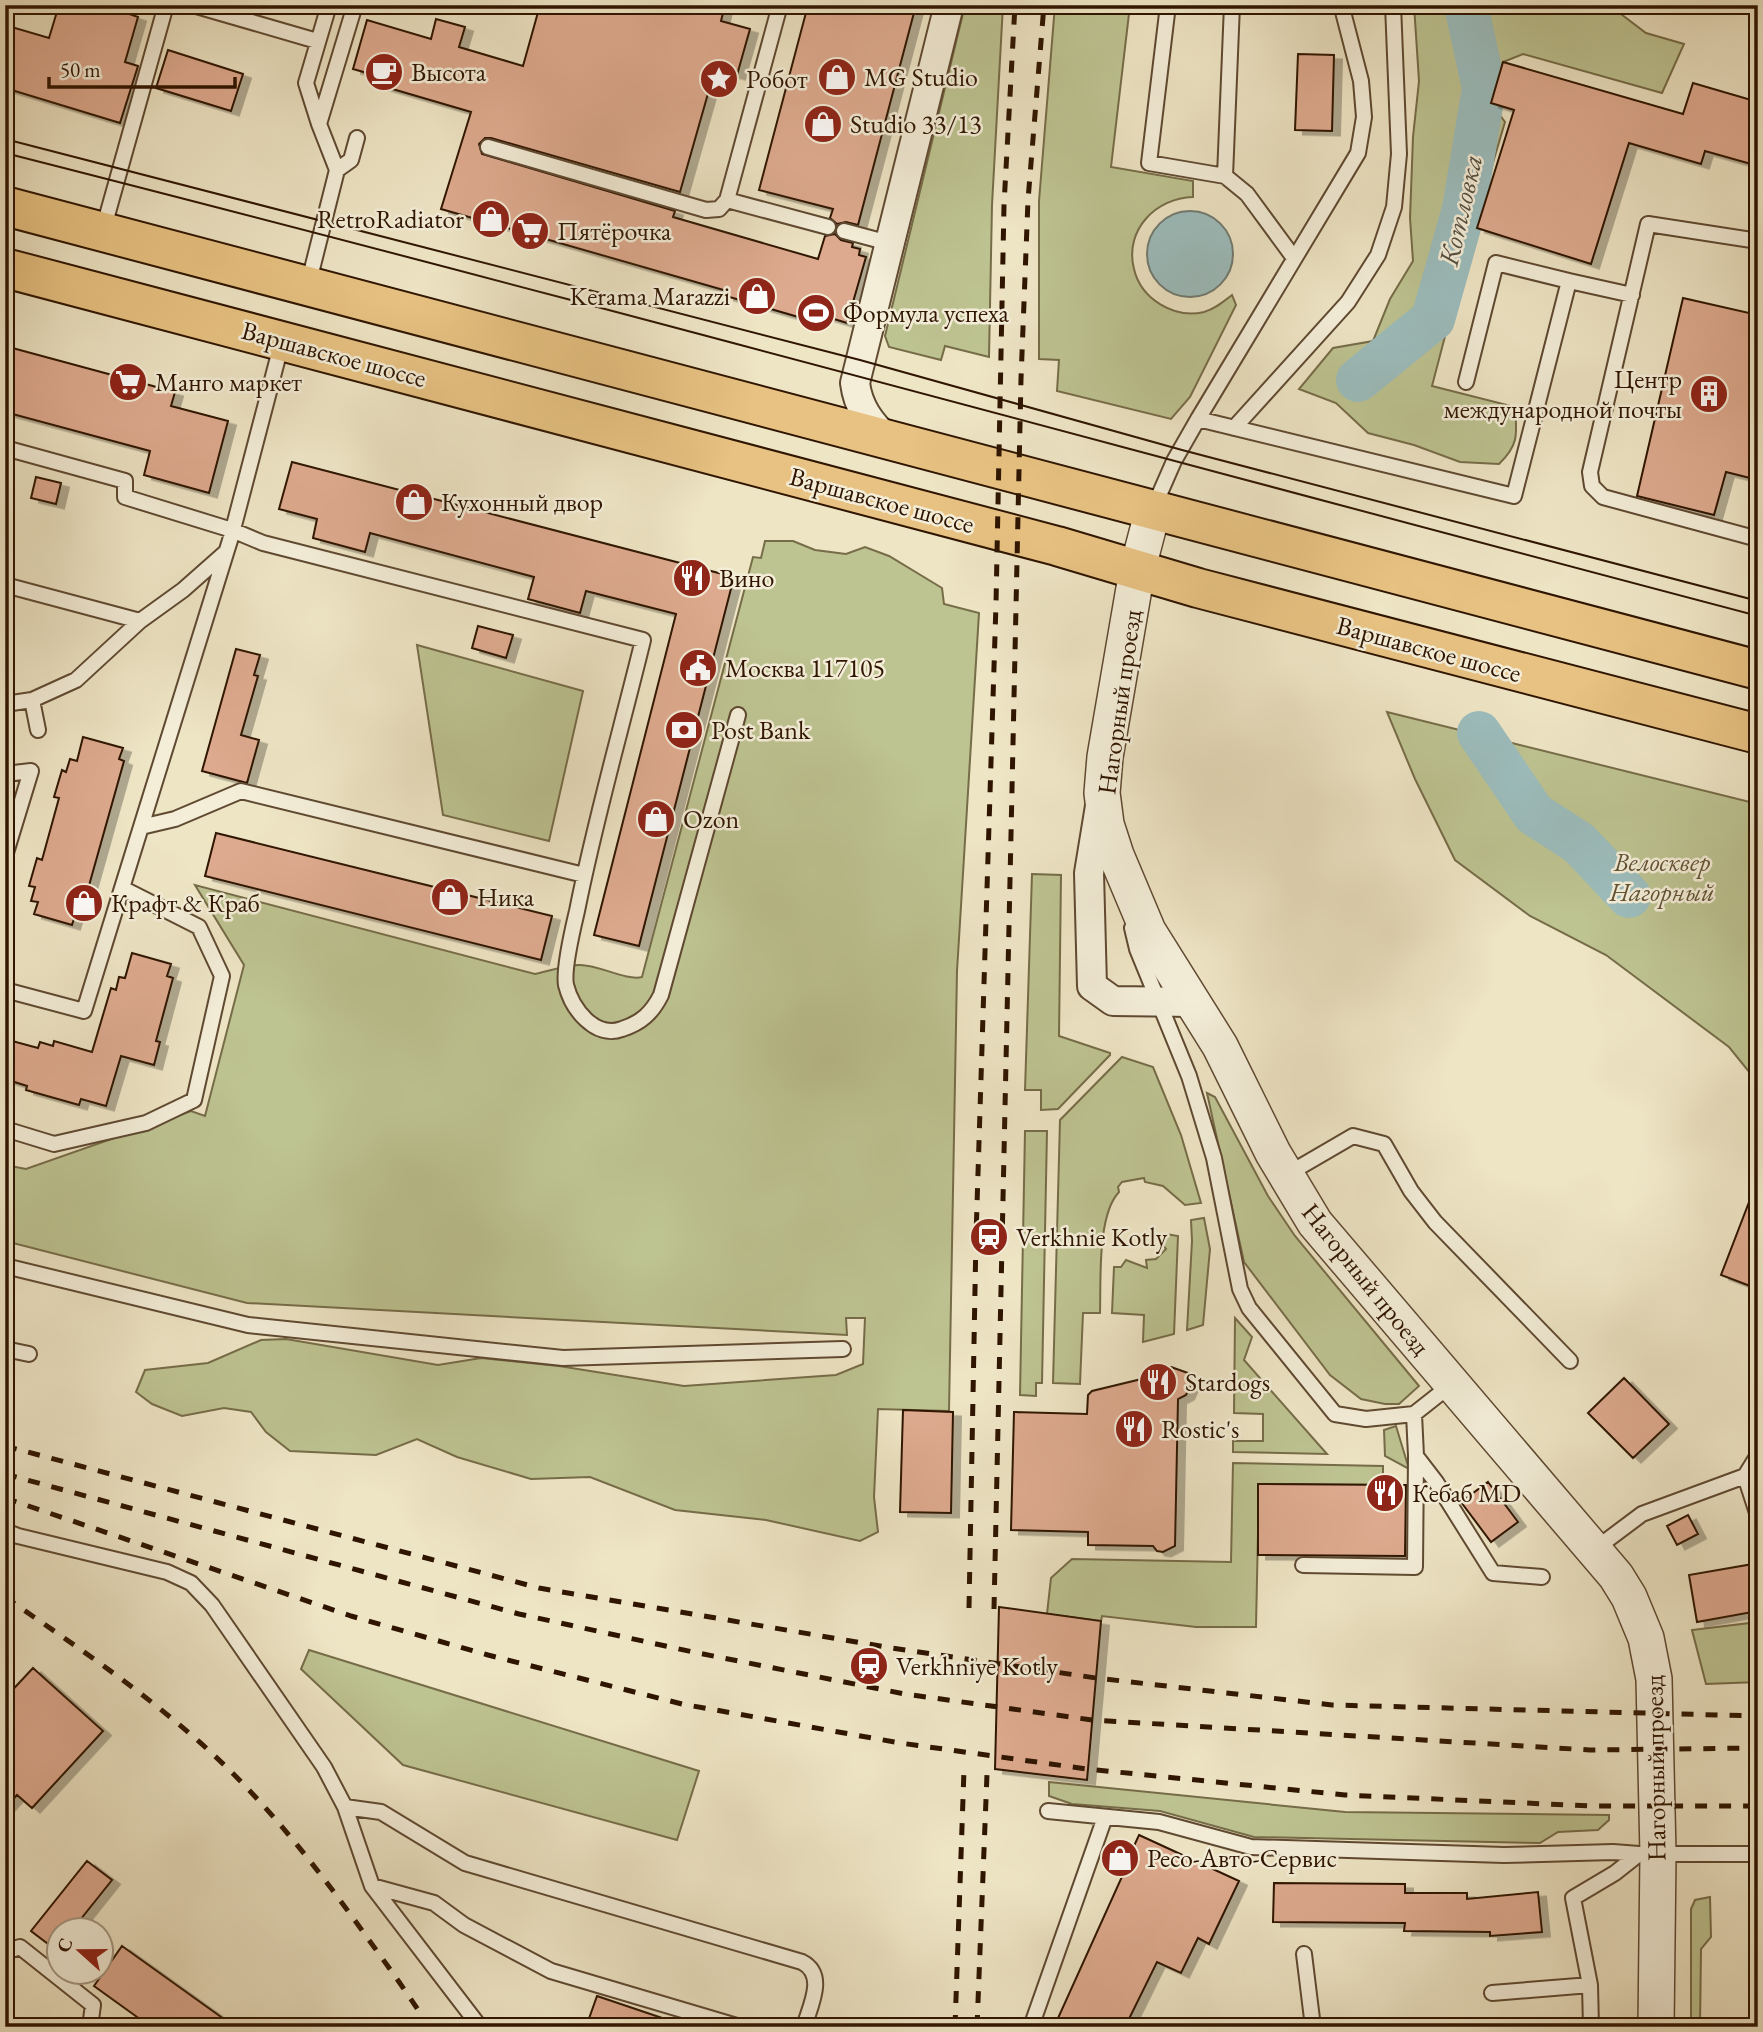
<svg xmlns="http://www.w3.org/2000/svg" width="1763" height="2032" font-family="'EB Garamond',serif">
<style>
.green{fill:#bdc391;stroke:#766c48;stroke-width:2}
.water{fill:#9cbdbd;stroke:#707a71;stroke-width:2}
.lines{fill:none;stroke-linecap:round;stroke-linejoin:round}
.river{stroke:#9cbdbd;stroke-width:44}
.building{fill:#deaa8f;stroke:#2f1500;stroke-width:2;filter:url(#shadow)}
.service-casing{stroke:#5f4931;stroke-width:18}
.minor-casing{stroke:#5f4931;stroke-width:32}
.tertiary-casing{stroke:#5f4931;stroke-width:38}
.primary-casing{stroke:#2f1500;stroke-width:42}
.service{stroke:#f4eed9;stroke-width:14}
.minor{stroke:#f4eed9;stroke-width:28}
.tertiary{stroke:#f4eed9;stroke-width:35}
.primary{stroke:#e7c282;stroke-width:38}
.tram{stroke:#2f1500;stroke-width:2}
.rail{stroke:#2f1500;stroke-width:5;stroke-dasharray:12 12;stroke-linecap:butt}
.labels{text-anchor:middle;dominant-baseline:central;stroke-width:5;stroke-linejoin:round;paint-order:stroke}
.poi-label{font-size:26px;fill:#2f1500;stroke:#f4eed9;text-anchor:start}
.street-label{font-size:26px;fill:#2f1500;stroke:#f4eed9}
.park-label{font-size:26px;font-style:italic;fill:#615233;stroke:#f4eed9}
.water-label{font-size:28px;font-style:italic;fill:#555042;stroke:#f4eed9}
</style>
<defs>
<filter id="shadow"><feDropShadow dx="8" dy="4.5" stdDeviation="0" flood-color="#0004"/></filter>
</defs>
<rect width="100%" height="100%" fill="#eee5c5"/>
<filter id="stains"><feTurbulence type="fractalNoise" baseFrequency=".00286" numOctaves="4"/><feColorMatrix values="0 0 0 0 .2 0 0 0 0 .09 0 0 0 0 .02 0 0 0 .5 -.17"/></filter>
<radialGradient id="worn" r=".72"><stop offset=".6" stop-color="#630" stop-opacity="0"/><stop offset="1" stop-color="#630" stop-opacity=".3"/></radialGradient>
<path class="green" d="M 965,5 L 1003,5 L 992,205 L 989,357 L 945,346 L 941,360 L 889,347 L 885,336 Z
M 1055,5 L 1130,5 L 1111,167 L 1193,181 L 1193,197 C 1156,198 1124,230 1134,269 C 1141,299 1174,319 1204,312 C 1215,309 1223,302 1232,295 L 1236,305 L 1190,397 L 1171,419 L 1057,391 L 1059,360 L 1039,359 L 1039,201 Z
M 1414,5 L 1609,5 L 1646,33 L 1684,44 L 1662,93 L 1523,54 L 1503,62 L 1491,103 L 1505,122 L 1471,237 L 1432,386 L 1515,407 C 1517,434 1519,445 1499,464 L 1460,462 L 1414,445 L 1368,433 L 1336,403 L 1299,389 L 1333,348 L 1373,341 L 1390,299 L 1413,261 L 1410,218 L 1413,137 L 1419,81 Z
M 765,541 L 793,541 L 815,550 L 846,554 L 865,547 L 889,556 L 942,588 L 944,604 L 979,613 L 957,971 L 949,1411 L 878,1409 L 874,1497 L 878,1532 L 860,1541 L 766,1520 L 675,1510 L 590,1477 L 531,1479 L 457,1457 L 417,1439 L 376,1455 L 290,1451 L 266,1432 L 251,1412 L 224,1408 L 182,1416 L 152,1404 L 136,1392 L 145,1370 L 208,1363 L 261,1340 L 286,1339 L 438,1365 L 481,1358 L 559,1366 L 684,1386 L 836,1375 L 863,1364 L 865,1318 L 846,1318 L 847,1335 L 247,1303 L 5,1241 L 5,1165 L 26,1169 L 191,1111 L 205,1116 L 244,965 L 195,885 L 535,974 C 549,971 566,965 580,965 C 599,965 626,981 642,977 L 753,557 L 761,558 Z
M 417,645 L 583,691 L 549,841 L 443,815 Z
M 1387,712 L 1758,804 L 1758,1083 L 1729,1047 L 1606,955 L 1530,916 L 1455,860 L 1415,779 Z
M 1032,874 L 1061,875 L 1059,1036 L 1110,1053 L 1110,1055 L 1058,1109 L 1041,1110 L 1041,1090 L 1025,1090 Z
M 1122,1057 L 1153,1067 L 1181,1135 L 1201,1203 L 1185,1205 L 1163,1186 L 1145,1182 L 1144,1178 L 1122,1182 L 1118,1187 L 1119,1192 C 1097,1215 1101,1281 1100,1313 L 1083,1313 L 1080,1384 L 1053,1383 L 1060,1120 Z
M 1207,1093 L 1215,1097 L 1268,1196 L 1295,1236 L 1419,1386 L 1399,1404 L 1385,1404 L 1361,1399 L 1330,1375 L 1244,1262 Z
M 1025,1131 L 1047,1131 L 1042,1383 L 1036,1383 L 1036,1396 L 1020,1395 Z
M 1204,1218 L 1210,1249 L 1203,1325 L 1187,1330 L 1192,1241 L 1191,1220 Z
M 1166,1234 L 1178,1236 L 1174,1334 L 1143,1342 L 1144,1315 L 1112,1313 L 1114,1267 L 1121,1267 L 1126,1260 L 1147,1268 L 1146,1260 L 1156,1259 L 1166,1249 L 1162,1244 Z
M 1235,1318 L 1252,1337 L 1244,1360 L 1327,1454 L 1233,1452 L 1233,1441 L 1263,1441 L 1263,1414 L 1234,1413 Z
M 1396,1426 L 1409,1469 L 1385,1456 L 1384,1430 Z
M 1233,1463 L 1383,1466 L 1383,1485 L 1259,1484 L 1256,1627 L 1196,1627 L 1102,1616 L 1101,1621 L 1047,1614 L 1051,1578 L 1072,1559 L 1231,1562 Z
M 1758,1622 L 1758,1682 L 1706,1684 L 1692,1630 Z
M 309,1650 L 699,1771 L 677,1840 L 403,1765 L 301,1669 Z
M 1049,1782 L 1345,1812 L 1609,1815 L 1609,1820 L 1598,1830 L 1558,1832 L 1540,1843 L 1254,1837 L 1160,1811 L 1072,1804 L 1049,1796 Z
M 1710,1897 L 1711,1937 L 1701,1949 L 1700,2027 L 1691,2027 L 1691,1909 L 1695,1900 Z"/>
<path class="water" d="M1147 254a43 43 0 1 1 86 0a43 43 0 1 1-86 0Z"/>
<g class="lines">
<path class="river" d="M 1358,380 L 1433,319 L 1464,209 L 1484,88 L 1466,5
M 1479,733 L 1534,814 L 1579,843 L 1629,896"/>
</g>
<path class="building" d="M 59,5 L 129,5 L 126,13 L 138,17 L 125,62 L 138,66 L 120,123 L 5,88 L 5,25 L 49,38 Z
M 540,5 L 725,5 L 721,21 L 750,29 L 737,75 L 715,69 L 680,192 L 491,138 L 485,138 L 479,144 L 482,154 L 675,211 L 673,217 L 818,259 L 825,236 L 835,234 L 841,240 L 853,243 L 852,247 L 860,249 L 859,255 L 866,257 L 847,323 L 821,315 L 819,323 L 726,296 L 727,291 L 441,209 L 471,112 L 372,83 L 374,75 L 353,69 L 367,20 L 431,39 L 436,19 L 465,27 L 459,47 L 523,66 Z
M 808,5 L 916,5 L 858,225 L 846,222 L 837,224 L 830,218 L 833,209 L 759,190 Z
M 168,50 L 243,74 L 231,111 L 156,88 Z
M 1298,54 L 1334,55 L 1332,131 L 1295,130 Z
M 1503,62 L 1683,114 L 1693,83 L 1758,102 L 1758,166 L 1705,151 L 1701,164 L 1629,143 L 1591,264 L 1477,228 L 1514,110 L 1491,103 Z
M 1683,298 L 1758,315 L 1758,480 L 1726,472 L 1714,515 L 1637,496 Z
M 5,346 L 175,392 L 171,406 L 228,421 L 209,493 L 144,475 L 150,451 L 5,412 Z
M 292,462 L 734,577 L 639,946 L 594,935 L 676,614 L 586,591 L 580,613 L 528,599 L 534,577 L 370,533 L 365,552 L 313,538 L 317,519 L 279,509 Z
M 36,477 L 61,483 L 56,504 L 31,498 Z
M 478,626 L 513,635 L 506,658 L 472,648 Z
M 236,649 L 260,655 L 254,675 L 258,676 L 241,735 L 259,740 L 247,783 L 202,771 Z
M 83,737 L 123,748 L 119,759 L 124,761 L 81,914 L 76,912 L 72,925 L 34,914 L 38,902 L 31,901 L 35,887 L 29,886 L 37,858 L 42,860 L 59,798 L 54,797 L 62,770 L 66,772 L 70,759 L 77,761 Z
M 216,833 L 552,916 L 541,960 L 205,876 Z
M 132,953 L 171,964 L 167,976 L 173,978 L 156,1041 L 160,1042 L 154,1065 L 121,1056 L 106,1106 L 81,1099 L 79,1105 L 26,1090 L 27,1086 L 5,1079 L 5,1039 L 38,1048 L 40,1042 L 53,1046 L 54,1041 L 92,1052 L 111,988 L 116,990 L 119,977 L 125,978 Z
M 1756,1184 L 1758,1184 L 1758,1289 L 1721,1275 Z
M 1171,1367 L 1188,1373 L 1190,1386 L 1186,1395 L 1178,1399 L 1175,1546 L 1163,1552 L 1157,1551 L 1153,1546 L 1088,1545 L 1088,1532 L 1011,1530 L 1014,1412 L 1087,1414 L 1088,1395 L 1092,1391 L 1158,1375 L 1164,1369 Z
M 1624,1378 L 1669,1424 L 1633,1458 L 1588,1413 Z
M 903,1410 L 953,1412 L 951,1513 L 900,1512 Z
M 1488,1482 L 1518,1522 L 1491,1542 L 1461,1502 Z
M 1258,1484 L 1406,1485 L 1405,1556 L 1258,1555 Z
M 1688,1515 L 1698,1534 L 1677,1545 L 1667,1526 Z
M 1753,1564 L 1758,1592 L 1758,1611 L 1697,1622 L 1689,1575 Z
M 999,1607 L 1101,1621 L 1087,1780 L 995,1769 Z
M 33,1668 L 103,1731 L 32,1808 L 17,1795 L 5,1808 L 5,1698 Z
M 1139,1835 L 1239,1881 L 1209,1944 L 1198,1938 L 1181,1973 L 1157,1962 L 1125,2027 L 1054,2027 L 1130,1859 L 1128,1859 Z
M 87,1861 L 112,1880 L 72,1930 L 60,1930 L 60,1953 L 31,1931 Z
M 1274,1883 L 1405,1884 L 1405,1893 L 1467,1893 L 1467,1899 L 1538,1892 L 1542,1932 L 1490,1936 L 1490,1932 L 1404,1931 L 1405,1923 L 1273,1922 Z
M 122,1946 L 235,2027 L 151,2027 L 94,1986 Z
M 597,1996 L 677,2023 L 677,2027 L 586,2027 Z"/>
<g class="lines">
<defs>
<path id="service" d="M 193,5 L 317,41
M 1168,5 L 1149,163 L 1225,176 L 1247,194 L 1294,258
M 319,124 L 355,5
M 488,147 L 706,210 L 719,209 L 727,200 L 828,227
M 337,170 L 351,160 L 357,138
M 1225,176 L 1232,5
M 727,200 L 780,5
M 103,230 L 166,5
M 844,231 L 889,243
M 1758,241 L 1648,224 L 1590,472 L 1592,486 L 1603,497 L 1758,539
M 1569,281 L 1632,295
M 308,285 L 337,170 L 319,124 L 306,83 L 329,5
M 1198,419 L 1514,496 L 1569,281 L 1496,263 L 1466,382
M 1234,428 L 1348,302 L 1378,255 L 1394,207 L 1399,154 L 1393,5
M 5,448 L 125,481 L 125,497 L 232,530 L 263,543 L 643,640 C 621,730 595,820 577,911 C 573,928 563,969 566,985 C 572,1009 595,1039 622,1029 C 641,1023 652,1013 661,995 L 738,715
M 1153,509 L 1174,461 L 1198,419 L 1358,153 L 1364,117 L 1361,81 L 1342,8
M 5,585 L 140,621
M 32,700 L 38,730
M 5,704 L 32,700 L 76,680 L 140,621 L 183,590 L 226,552
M 5,774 L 31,771 L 5,856
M 141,827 L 175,819 L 241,791 L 584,875
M 1132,928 L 1137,949 L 1189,1076 L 1214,1158 L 1240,1289 L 1249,1308 L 1335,1414 L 1366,1419 L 1414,1414 L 1452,1384
M 5,990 L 84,1011 L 122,888
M 5,1129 L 54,1144 L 146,1123 L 194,1100 L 222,976 L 199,927 L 122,888 L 231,537 L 282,342
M 1286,1175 L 1353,1136 L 1384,1144 L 1411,1191 L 1435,1222 L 1570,1361
M 5,1266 L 248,1325 L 563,1358 L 843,1349
M 5,1349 L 29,1354
M 1414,1414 L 1416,1456 L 1436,1482 L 1493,1573 L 1542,1577
M 1745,1476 L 1758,1516
M 5,1531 L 18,1536 L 167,1572 L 191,1583 L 212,1605 L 324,1767 L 345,1807 L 372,1886 L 480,2027
M 1594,1550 L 1642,1514 L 1745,1476 L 1758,1455
M 1303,1565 L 1415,1567 L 1416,1456
M 345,1807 L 381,1812 L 465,1863 L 802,1962 C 827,1975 810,2006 804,2027
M 1048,1811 L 1159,1822 L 1251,1847 L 1504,1855 L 1613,1852 L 1639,1854 L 1758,1854
M 372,1886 L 434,1903 L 464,1925 L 551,1971 L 740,2027
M 5,1952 L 20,1947 L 93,2005 L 90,2027
M 1304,1954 L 1313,2027
M 1492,1993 L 1590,1985
M 1031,2027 L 1105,1817
M 1591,2027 L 1590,1985 L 1573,1898 L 1615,1873 L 1639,1854"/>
<path id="minor" d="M 887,439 C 870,423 858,407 855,383 L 949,5
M 1100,806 L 1089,873 L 1092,986 L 1113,1001 L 1194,1002"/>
<path id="tertiary" d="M 1153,510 L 1137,571 L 1105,757 L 1102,793 L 1106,824 L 1116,855 L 1148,931 L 1220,1046 L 1273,1153 L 1315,1223 L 1616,1576 L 1629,1597 L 1646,1638 L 1654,1679 L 1658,1854 L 1656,2027"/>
<path id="primary" d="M 5,206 L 1758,670
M 5,268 L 1057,546 L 1198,588 L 1758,734"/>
</defs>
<use href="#service" class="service-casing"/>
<use href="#minor" class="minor-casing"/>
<use href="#tertiary" class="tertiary-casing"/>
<use href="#primary" class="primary-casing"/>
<use href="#service" class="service"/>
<use href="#minor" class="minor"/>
<use href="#tertiary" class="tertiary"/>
<use href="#primary" class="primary"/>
<path class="tram" d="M 5,139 L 860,360 L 1182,450 L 1758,601
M 5,153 C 591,302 1173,462 1758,616"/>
<path class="rail" d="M 5,1446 L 539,1588 L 892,1648 L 1096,1678 L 1332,1705 L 1758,1716
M 5,1474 L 519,1614 L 693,1652 L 905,1694 L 1092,1720 L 1590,1750 L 1758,1748
M 5,1498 L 351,1616 L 488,1655 L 682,1704 L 900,1743 L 1087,1769 L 1345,1795 L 1592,1806 L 1758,1806
M 5,1597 C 70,1642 137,1687 196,1739 C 258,1793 308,1856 356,1922 C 381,1957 406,1990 429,2027
M 969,1608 L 976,1237 L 996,604 L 1004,205 L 1015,5
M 994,1609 L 1021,379 L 1028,200 L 1044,5
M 955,2027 L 964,1770
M 977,2027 L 987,1774"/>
</g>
<defs>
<symbol id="cafe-disc" viewBox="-11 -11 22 22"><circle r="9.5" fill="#8f2418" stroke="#f4eed9"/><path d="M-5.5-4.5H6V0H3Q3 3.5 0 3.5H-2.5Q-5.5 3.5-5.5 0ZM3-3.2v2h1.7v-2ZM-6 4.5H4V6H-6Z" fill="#fff"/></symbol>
<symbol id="shop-disc" viewBox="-11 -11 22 22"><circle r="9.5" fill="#8f2418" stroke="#f4eed9"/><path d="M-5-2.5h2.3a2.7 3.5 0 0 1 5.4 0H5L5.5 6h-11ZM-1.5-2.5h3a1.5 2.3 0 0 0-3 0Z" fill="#fff"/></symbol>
<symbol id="sight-disc" viewBox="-11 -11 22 22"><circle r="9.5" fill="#8f2418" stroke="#f4eed9"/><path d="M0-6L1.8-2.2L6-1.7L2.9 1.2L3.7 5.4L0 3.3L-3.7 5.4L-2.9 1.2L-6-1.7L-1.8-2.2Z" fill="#fff"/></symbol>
<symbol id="supermarket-disc" viewBox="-11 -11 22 22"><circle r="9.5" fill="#8f2418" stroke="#f4eed9"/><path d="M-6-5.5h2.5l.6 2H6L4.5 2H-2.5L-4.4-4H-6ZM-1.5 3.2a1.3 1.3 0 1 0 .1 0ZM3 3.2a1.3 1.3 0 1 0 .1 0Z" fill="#fff"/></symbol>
<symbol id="stadium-disc" viewBox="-11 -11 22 22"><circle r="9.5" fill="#8f2418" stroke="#f4eed9"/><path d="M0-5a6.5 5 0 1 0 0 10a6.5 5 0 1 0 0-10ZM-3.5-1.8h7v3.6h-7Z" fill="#fff"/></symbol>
<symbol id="building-disc" viewBox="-11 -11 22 22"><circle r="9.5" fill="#8f2418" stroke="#f4eed9"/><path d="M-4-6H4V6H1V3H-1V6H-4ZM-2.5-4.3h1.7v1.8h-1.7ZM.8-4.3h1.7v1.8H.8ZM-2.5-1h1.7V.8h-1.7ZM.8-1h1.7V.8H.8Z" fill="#fff"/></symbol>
<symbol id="restaurant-disc" viewBox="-11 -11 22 22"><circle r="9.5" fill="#8f2418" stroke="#f4eed9"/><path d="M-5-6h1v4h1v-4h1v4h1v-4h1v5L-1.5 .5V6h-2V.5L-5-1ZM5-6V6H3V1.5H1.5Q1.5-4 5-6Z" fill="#fff"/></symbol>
<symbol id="civic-disc" viewBox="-11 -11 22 22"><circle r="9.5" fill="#8f2418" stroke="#f4eed9"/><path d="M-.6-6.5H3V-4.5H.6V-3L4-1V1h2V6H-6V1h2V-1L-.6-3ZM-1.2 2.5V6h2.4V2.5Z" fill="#fff"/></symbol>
<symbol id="bank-disc" viewBox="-11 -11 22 22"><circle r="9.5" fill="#8f2418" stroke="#f4eed9"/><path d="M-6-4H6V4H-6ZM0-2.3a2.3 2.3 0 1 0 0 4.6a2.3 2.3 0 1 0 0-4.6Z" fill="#fff"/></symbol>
<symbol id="station-disc" viewBox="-11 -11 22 22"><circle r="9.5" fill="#8f2418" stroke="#f4eed9"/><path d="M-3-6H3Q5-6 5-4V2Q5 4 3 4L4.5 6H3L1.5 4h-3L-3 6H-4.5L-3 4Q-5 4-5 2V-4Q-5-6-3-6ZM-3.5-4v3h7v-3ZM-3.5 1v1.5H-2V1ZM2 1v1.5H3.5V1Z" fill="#fff"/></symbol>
</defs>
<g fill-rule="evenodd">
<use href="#cafe-disc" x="362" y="50" width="44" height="44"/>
<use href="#shop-disc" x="815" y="55" width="44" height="44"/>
<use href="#sight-disc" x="697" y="57" width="44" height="44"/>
<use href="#shop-disc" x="801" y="102" width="44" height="44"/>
<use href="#shop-disc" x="469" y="197" width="44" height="44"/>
<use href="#supermarket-disc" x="508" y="209" width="44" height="44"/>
<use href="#shop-disc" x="735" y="274" width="44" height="44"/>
<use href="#stadium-disc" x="794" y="291" width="44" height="44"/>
<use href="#supermarket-disc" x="106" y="360" width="44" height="44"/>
<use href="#building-disc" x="1687" y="372" width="44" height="44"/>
<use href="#shop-disc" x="392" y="480" width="44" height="44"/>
<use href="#restaurant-disc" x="670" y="556" width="44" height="44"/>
<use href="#civic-disc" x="676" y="646" width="44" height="44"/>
<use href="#bank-disc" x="662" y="708" width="44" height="44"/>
<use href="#shop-disc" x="634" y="797" width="44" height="44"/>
<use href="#shop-disc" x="428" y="875" width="44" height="44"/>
<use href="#shop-disc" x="62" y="881" width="44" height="44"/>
<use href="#station-disc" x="967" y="1215" width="44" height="44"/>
<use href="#restaurant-disc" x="1136" y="1360" width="44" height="44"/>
<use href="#restaurant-disc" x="1112" y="1407" width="44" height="44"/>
<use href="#restaurant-disc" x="1363" y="1471" width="44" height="44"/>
<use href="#station-disc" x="847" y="1644" width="44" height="44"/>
<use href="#shop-disc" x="1098" y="1836" width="44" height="44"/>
</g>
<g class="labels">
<g class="poi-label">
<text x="411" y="72">Высота</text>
<text x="864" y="77">MG Studio</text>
<text x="746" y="79">Робот</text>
<text x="850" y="124">Studio 33/13</text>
<text x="464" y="219" text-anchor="end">RetroRadiator</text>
<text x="557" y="231">Пятёрочка</text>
<text x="730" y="296" text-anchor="end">Kerama Marazzi</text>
<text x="843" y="313">Формула успеха</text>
<text x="1682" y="379" text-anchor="end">Центр<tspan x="1682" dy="30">международной почты</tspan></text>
<text x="155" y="382">Манго маркет</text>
<text x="441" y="502">Кухонный двор</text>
<text x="719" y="578">Вино</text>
<text x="725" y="668">Москва 117105</text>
<text x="711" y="730">Post Bank</text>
<text x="683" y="819">Ozon</text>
<text x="477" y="897">Ника</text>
<text x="111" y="903">Крафт &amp; Краб</text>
<text x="1016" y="1237">Verkhnie Kotly</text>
<text x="1185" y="1382">Stardogs</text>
<text x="1161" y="1429">Rostic's</text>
<text x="1412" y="1493">Кебаб MD</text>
<text x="896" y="1666">Verkhniye Kotly</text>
<text x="1147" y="1858">Ресо-Авто-Сервис</text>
</g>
<g class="street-label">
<text transform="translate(334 354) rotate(15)">Варшавское шоссе</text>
<text transform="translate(882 500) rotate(15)">Варшавское шоссе</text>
<text transform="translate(1429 649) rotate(15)">Варшавское шоссе</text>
<text transform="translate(1119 702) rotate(-82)">Нагорный проезд</text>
<text transform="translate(1366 1279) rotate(51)">Нагорный проезд</text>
<text transform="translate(1655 1768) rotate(-91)">Нагорный проезд</text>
</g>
<g class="park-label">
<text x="1662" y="862">Велосквер<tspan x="1662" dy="30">Нагорный</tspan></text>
</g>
<g class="water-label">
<text transform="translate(1460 210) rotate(-77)">Котловка</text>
</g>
</g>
<rect width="1763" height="2032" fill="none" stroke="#eee5c5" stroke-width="28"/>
<rect x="7" y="7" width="1749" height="2018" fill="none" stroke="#2f1500" stroke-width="3.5"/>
<rect x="14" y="14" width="1735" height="2004" fill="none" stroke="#2f1500" stroke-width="2"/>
<g transform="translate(80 1951) rotate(291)"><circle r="33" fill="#f4eed9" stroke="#a59782" stroke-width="2"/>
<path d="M0-5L12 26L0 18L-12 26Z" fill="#8f2418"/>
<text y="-10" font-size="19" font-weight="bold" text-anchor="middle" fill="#2f1500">С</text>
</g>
<path d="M49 77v10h186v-10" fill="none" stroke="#2f1500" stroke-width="3.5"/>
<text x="60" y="77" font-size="21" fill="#2f1500" stroke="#f4eed9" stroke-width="5" paint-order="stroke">50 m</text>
<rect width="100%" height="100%" filter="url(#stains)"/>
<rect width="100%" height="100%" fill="url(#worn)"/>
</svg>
